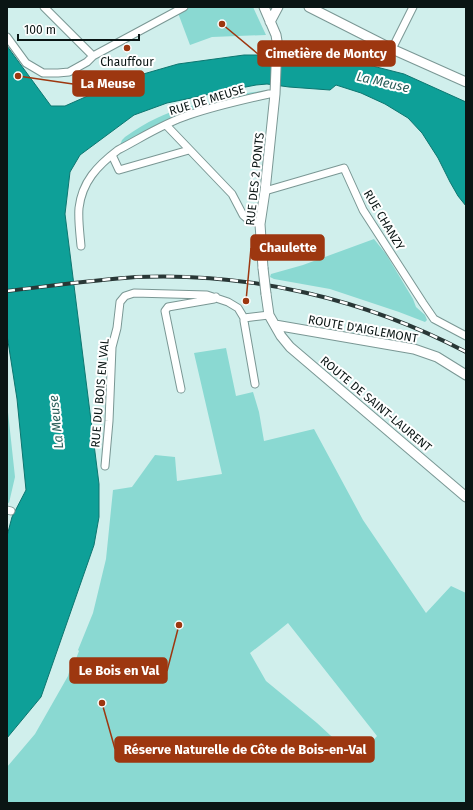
<svg xmlns="http://www.w3.org/2000/svg" width="473" height="810" font-family="'Fira Sans',sans-serif">
<style>
.green{fill:#8ad9d2;fill-rule:evenodd}
.water{fill:#0ea098;stroke:#0d7670}
.lines{fill:none;stroke-linecap:round;stroke-linejoin:round}
.minor-casing{stroke:#7a9794;stroke-width:9}
.tertiary-casing{stroke:#7a9794;stroke-width:11}
.minor{stroke:#fff;stroke-width:7}
.tertiary{stroke:#fff;stroke-width:9}
.rail-casing{stroke:#293736;stroke-width:4}
.rail{stroke:#fff;stroke-width:2.5;stroke-dasharray:8;stroke-linecap:butt}
.tertiary-bridge-casing{stroke:#7a9794;stroke-width:11;stroke-linecap:butt}
.tertiary-bridge{stroke:#fff;stroke-width:9}
.poi-dot{fill:#9d3710;stroke:#fff;stroke-width:1.5}
.labels{text-anchor:middle;dominant-baseline:central;stroke-width:4;stroke-linejoin:round;paint-order:stroke}
.poi-label{font-size:12px;fill:#0a1514;stroke:#fff}
.street-label{font-size:12px;fill:#0a1514;stroke:#fff}
.water-label{font-size:13px;font-style:italic;fill:#2d605c;stroke:#fff}
.leader{fill:none;stroke:#9d3710;stroke-width:1.5}
.callout-dot{fill:#9d3710;stroke:#fff;stroke-width:1.5}
.callout{fill:#9d3710;stroke:#9d3710;stroke-width:1.5}
.callout-label{font-size:13px;text-anchor:middle;font-weight:bold;fill:#fff}
</style>
<rect width="100%" height="100%" fill="#d0efec"/>
<path class="green" d="M 190,7 L 253,7 L 266,35 L 212,37 L 190,45 L 178,13 Z
M 265,91 L 269,94 L 188,115 L 118,150 L 122,140 L 125,137 C 135,130 146,123 157,118 C 173,110 190,106 207,102 C 227,97 245,92 265,91 Z
M 374,239 L 386,254 L 413,299 L 416,307 L 425,315 L 427,320 L 425,322 L 399,312 L 330,289 L 274,279 L 270,277 L 271,274 L 303,265 Z
M 226,348 L 236,396 L 253,392 L 259,412 L 264,441 L 314,429 L 363,520 L 426,613 L 451,586 L 466,593 L 466,803 L 7,803 L 7,767 L 35,734 L 68,676 L 70,669 L 72,669 L 79,651 L 78,650 L 93,613 L 106,559 L 113,490 L 132,487 L 155,455 L 175,457 L 177,481 L 222,474 L 194,353 ZM 288,623 L 377,736 L 356,759 L 317,723 L 266,681 L 250,653 L 277,632 Z
M 7,403 L 15,477 L 9,503 L 7,502 Z"/>
<path class="water" d="M 7,46 L 51,106 L 65,106 L 126,79 L 178,64 L 244,55 L 278,55 L 349,60 L 404,74 L 466,102 L 466,206 L 458,196 L 450,182 L 438,158 L 422,133 L 408,118 L 385,104 L 361,93 L 336,85 L 330,90 L 289,87 L 267,84 L 256,85 L 230,90 L 167,103 L 134,115 L 80,155 L 70,172 L 65,214 L 99,484 L 99,517 L 94,545 L 41,697 L 7,738 L 7,536 L 12,517 L 26,490 L 17,399 L 7,335 Z"/>
<g class="lines">
<defs>
<path id="minor" d="M 44,7 L 93,56
M 7,37 L 26,63 L 43,73 L 58,73 L 69,72 L 87,62 L 93,56 L 184,7
M 392,49 L 413,7
M 166,125 L 232,194 L 243,215 L 250,221 L 260,224
M 112,155 L 119,170 L 189,150
M 265,191 L 344,168 L 363,210 L 423,303 L 434,319 L 466,336
M 81,246 C 80,234 78,220 79,208 C 82,182 97,166 118,150 C 141,138 164,123 189,115 C 215,106 242,100 269,94 L 275,94
M 244,318 L 244,321 L 255,384
M 244,318 L 269,315
M 181,389 L 165,311 L 168,307 L 214,299 L 216,297
M 105,466 L 109,421 L 112,347 L 117,328 L 120,302 L 125,296 L 134,293 L 207,295 L 228,302 L 238,308 L 244,318
M 7,510 L 11,511"/>
<path id="tertiary" d="M 309,7 L 392,49 L 466,82
M 270,22 L 278,7
M 263,268 L 260,224 L 265,191 L 275,94 L 277,41 L 276,35 L 264,7
M 266,294 L 269,315 L 281,336 L 290,347 L 466,497
M 275,325 L 414,349 L 437,357 L 466,375"/>
</defs>
<use href="#minor" class="minor-casing"/>
<use href="#tertiary" class="tertiary-casing"/>
<use href="#minor" class="minor"/>
<use href="#tertiary" class="tertiary"/>
<defs>
<path id="rail" d="M 7,291 C 50,286 93,280 136,277 C 250,272 365,299 466,352"/>
</defs>
<use href="#rail" class="rail-casing"/>
<use href="#rail" class="rail"/>
<defs>
<path id="tertiary-bridge" d="M 263,268 L 266,294"/>
</defs>
<use href="#tertiary-bridge" class="tertiary-bridge-casing"/>
<use href="#tertiary-bridge" class="tertiary-bridge"/>
</g>
<circle class="poi-dot" cx="127" cy="48" r="4"/>
<g class="labels">
<g class="poi-label">
<text x="127" y="62">Chauffour</text>
</g>
<g class="street-label">
<text transform="translate(207 100) rotate(-17)">RUE DE MEUSE</text>
<text transform="translate(255 179) rotate(-84)">RUE DES 2 PONTS</text>
<text transform="translate(384 220) rotate(59)">RUE CHANZY</text>
<text transform="translate(363 329) rotate(10)">ROUTE D'AIGLEMONT</text>
<text transform="translate(100 393) rotate(-85)">RUE DU BOIS EN VAL</text>
<text transform="translate(376 404) rotate(40)">ROUTE DE SAINT-LAURENT</text>
</g>
<g class="water-label">
<text transform="translate(383 82) rotate(13)">La Meuse</text>
<text transform="translate(56 422) rotate(-96)">La Meuse</text>
</g>
</g>
<path class="leader" d="M222 24L258 54M18 76L73 84M246 301L251 248M179 625L167 671M102 703L115 749"/>
<g class="callout-dot">
<circle cx="222" cy="24" r="4"/>
<circle cx="18" cy="76" r="4"/>
<circle cx="246" cy="301" r="4"/>
<circle cx="179" cy="625" r="4"/>
<circle cx="102" cy="703" r="4"/>
</g>
<g class="callout">
<rect x="258" y="41" width="137" height="25" rx="4"/>
<rect x="73" y="71" width="71" height="25" rx="4"/>
<rect x="251" y="235" width="73" height="25" rx="4"/>
<rect x="70" y="658" width="97" height="25" rx="4"/>
<rect x="115" y="737" width="259" height="25" rx="4"/>
</g>
<g class="callout-label">
<text x="326" y="58">Cimetière de Montcy</text>
<text x="108" y="88">La Meuse</text>
<text x="288" y="252">Chaulette</text>
<text x="119" y="675">Le Bois en Val</text>
<text x="245" y="754">Réserve Naturelle de Côte de Bois-en-Val</text>
</g>
<rect width="473" height="810" fill="none" stroke="#0a1514" stroke-width="16"/>
<path d="M18 34v6h121v-6" fill="none" stroke="#0a1514" stroke-width="2"/>
<text x="24" y="34" font-size="12" fill="#0a1514" stroke="#ffffff" stroke-width="3" paint-order="stroke">100 m</text>
</svg>
